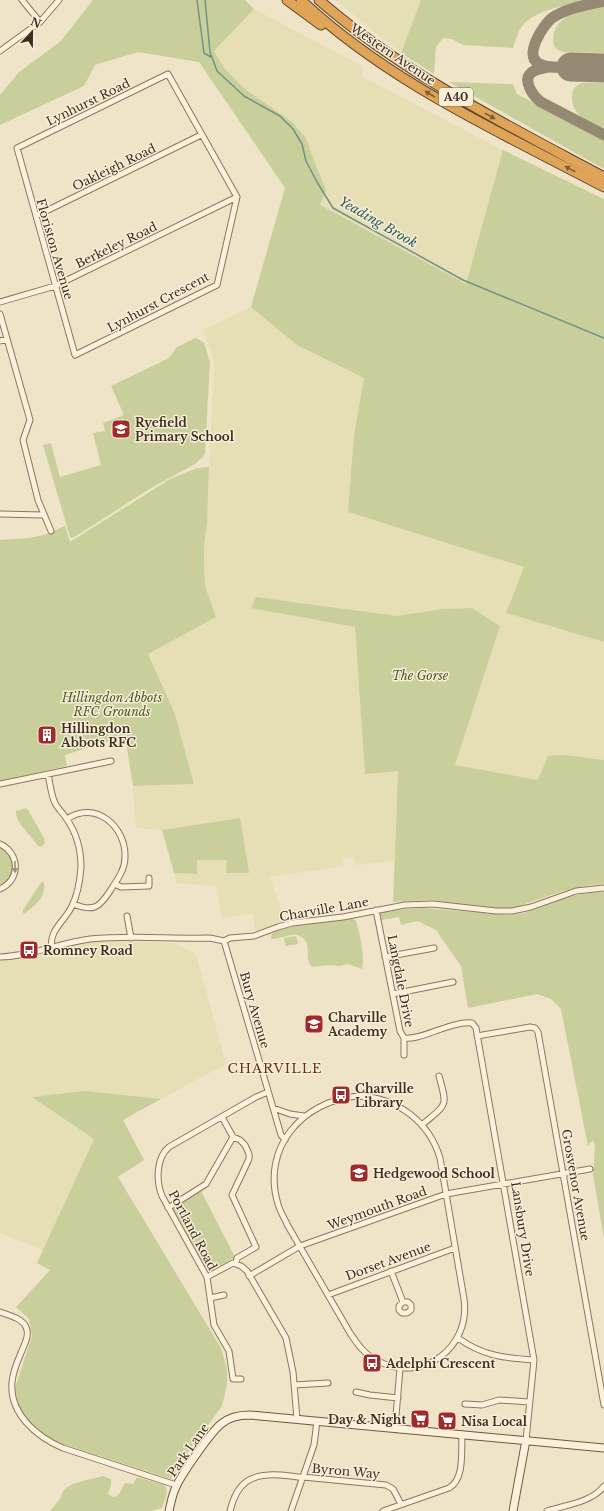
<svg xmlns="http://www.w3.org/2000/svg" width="604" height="1511" font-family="'Libre Baskerville',serif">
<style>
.farmland{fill:#e6deb5}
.green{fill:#c9cf9b}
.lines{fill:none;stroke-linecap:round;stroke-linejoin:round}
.stream{stroke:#6f938a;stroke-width:1.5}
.taxiway{stroke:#968974;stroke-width:11}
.runway{stroke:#968974;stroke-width:29}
.street-casing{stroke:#8d765c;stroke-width:7}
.secondary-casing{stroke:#6f573f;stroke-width:9}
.highway-casing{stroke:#5b4430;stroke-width:11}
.street{stroke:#faf1dc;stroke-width:5}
.secondary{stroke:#faf1dc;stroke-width:7}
.highway{stroke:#e0a458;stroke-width:9}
.oneway{fill:#7e5d36}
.oneway2{fill:#9c907e}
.labels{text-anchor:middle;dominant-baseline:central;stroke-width:3;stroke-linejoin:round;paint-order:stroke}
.shield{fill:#f7eed8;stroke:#756857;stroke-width:1}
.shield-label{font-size:11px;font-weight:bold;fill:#3d2e20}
.street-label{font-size:12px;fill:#3d2e20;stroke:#f7eed8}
.poi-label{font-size:12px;font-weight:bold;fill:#3d2e20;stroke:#f7eed8;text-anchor:start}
.park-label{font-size:12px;font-style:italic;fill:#4d5a26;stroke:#f7eed8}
.water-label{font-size:13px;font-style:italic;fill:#2f5d5a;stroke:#f7eed8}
.neighbourhood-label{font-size:13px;letter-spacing:1px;fill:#6b2e1e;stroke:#f7eed8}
</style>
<rect width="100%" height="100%" fill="#f0e4c8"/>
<path class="farmland" d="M 335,0 L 421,0 L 401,53 Z
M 254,9 L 362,66 L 363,77 L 503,150 L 466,285 L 319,205 L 314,161 L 306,138 L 292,122 L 245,89 L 225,69 L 214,51 Z
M 251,307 L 297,345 L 364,378 L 354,435 L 348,512 L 524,567 L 506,613 L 604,642 L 604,760 L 564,755 L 538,780 L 455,765 L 500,626 L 472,608 L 441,609 L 397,616 L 256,597 L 251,608 L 355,627 L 365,773 L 398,770 L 394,861 L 356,865 L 354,856 L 343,857 L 344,866 L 270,877 L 285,921 L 255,932 L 253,913 L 222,918 L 215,886 L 176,883 L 174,873 L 197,874 L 196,860 L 227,860 L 240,818 L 162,830 L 136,828 L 133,786 L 194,784 L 175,714 L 148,654 L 216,617 L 205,586 L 204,565 L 204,546 L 207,524 L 214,360 L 203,330 Z
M 97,941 L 174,943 L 196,954 L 226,1064 L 161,1099 L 85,1091 L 33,1097 L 94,1139 L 43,1250 L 0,1233 L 0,960 L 34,956 L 78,944 Z"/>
<path class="green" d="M 93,0 L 245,0 L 254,9 L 214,51 L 225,69 L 245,89 L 292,122 L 306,138 L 314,161 L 326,190 L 320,205 L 466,284 L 503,150 L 604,199 L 604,642 L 506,613 L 524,567 L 348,512 L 354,435 L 364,378 L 297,345 L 251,307 L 285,188 L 199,62 L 138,52 L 95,65 L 84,86 L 0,125 L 0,95 L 19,72 L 61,41 Z
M 421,0 L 586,0 C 569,5 535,10 523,25 C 518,31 516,40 513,48 L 463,45 L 452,39 L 443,38 L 436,47 L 434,74 L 401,53 Z
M 604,6 L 604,53 L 563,52 C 557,50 554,48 553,41 C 553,13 583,12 604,6 Z
M 449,82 L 513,84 L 517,94 L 604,140 L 604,169 Z
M 582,83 L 604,83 L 604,130 C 590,122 572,117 572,98 C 572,90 574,86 582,83 Z
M 195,338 L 198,339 L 204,343 L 210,362 L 205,453 L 203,457 L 195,464 L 151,488 L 76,536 L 72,538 L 70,537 L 43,445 L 51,443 L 60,477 L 101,465 L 93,433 L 105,431 L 103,423 L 124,415 L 111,386 L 169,358 L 177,347 Z
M 209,467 L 207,524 L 204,546 L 204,565 L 205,586 L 216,617 L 148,654 L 175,714 L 194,784 L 133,786 L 125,736 L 65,755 L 67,766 L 0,781 L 0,540 L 29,538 L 44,535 L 65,526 L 70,542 L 170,479 L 197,468 Z
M 256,597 L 397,616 L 441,609 L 472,608 L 500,626 L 455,765 L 538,780 L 548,756 L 564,755 L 604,760 L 604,884 L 590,885 L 563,891 L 519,906 L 506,909 L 429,900 L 393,902 L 398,771 L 365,774 L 355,627 L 251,608 Z
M 26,808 L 28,810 L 44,838 L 45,843 L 41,847 L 38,846 C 32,836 15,823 16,811 Z
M 240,818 L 249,873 L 226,873 L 227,860 L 197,860 L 197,874 L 174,873 L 162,830 Z
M 0,846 C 10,854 19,866 10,879 C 8,882 3,885 0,887 Z
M 42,881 L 44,883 C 46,897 36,905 25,913 L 23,913 L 23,910 Z
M 604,892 L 604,1239 L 593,1175 L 595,1145 L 593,1140 L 588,1146 L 561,1009 L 551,999 L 537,994 L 468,1008 L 461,966 L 436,930 L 418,921 L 401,925 L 399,917 L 381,920 L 379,913 L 406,909 L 424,908 L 509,915 C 529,914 545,905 563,899 C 577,894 590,893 604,892 Z
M 353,918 L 356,921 C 360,933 365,956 362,969 L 348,964 L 339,966 L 331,965 L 312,967 C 304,959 311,947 305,940 C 294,928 283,940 271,939 C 271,936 271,936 273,933 C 280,926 339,919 353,918 Z
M 296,936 L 298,944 L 285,946 L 284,938 Z
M 85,1091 L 161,1099 L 123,1120 L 144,1160 L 118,1177 L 221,1348 L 227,1369 L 227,1385 L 222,1406 L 188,1452 L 171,1479 L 60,1443 L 45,1436 L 32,1425 L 16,1405 L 15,1388 L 32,1336 L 29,1319 L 16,1307 L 50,1270 L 37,1263 L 94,1139 L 32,1097 Z
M 201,1191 L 235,1257 L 210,1272 L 205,1270 L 172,1212 L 173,1208 Z
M 103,1476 L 111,1479 L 111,1485 L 108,1494 L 113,1497 C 122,1496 120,1487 126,1483 L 133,1484 L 137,1477 L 164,1485 C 170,1490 164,1501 162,1508 L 151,1511 L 50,1511 C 53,1507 57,1503 60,1499 C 62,1496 62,1492 64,1490 C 71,1482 93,1479 103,1476 Z"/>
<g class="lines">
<path class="stream" d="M 197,0 L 204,53 L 211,57
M 205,0 L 210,52 L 217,71 L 244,96 L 280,116 L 293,129 L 302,144 L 306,161 L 317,182 L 333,208 L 463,280 L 604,338"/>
<path class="taxiway" d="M 549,67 C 543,68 535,69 531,73 C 522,81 534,97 541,102 L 604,135
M 571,67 C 561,67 547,69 538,63 C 524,55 543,25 552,18 C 566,8 587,5 604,1"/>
<path class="runway" d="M 571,67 L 604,68"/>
<defs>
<path id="street" d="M 22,0 L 40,22
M 0,51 L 40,22 L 59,0
M 168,74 L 237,197 L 217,285 L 75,355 L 17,148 Z
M 36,216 L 201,135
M 0,302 L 55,286 L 237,197
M 0,314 L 30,420 L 23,440 L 38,500 L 51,531
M 0,341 L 7,339
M 0,514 L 43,515
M 48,774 C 50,783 51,795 55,803 C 58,809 63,813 66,818 C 76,832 81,850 81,867 C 80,881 78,894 72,906 C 65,921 48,931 52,948
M 0,784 L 111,761
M 67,819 C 95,800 126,826 125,857 C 125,870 117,880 110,891 C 99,908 93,912 73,904
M 0,844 C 20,853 21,880 0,889
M 115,884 L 121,887 L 149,886 L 149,878
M 376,910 L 400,1031 L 404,1038 L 404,1055
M 127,916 L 131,938
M 224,941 L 281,1135 L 285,1140
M 0,957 C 32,956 59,943 90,939 C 128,935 171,939 210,938 L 224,941 L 230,938 L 254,936 L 278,927 L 292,923 L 343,917 L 405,905 L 433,904 L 496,911 L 512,911 L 531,907 L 576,891 L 604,888
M 385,957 L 434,948
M 393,994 L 453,982
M 477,1036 L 530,1027 L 535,1028 L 538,1032 L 604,1405
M 404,1038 C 420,1041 450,1021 472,1023 L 476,1028 L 534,1360 L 526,1440
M 358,1096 C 396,1097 429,1121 440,1158 L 464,1299 C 471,1348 422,1384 378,1361 C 365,1355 358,1345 350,1333 L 288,1226 C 285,1219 280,1212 278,1204 C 261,1148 302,1101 358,1096 Z
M 273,1108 L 290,1114 L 304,1116
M 222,1117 L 233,1137 L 240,1140 L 245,1145 L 249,1154 L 249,1159 L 232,1195 L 256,1247 L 237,1258 L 236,1263
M 422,1125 C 447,1103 448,1108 439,1076
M 168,1208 L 206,1184 L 233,1137
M 391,1271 L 403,1302 L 408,1302 L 411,1305 L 411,1310 L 407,1313 L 402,1313 L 399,1310 L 399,1306 L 403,1302
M 249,1276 L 300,1246 L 446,1194 L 590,1169
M 207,1277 L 233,1263 L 241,1266 L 247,1271 L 286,1338 L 293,1372 L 297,1419
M 328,1295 L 455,1248
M 210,1298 L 224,1295
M 0,1312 C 8,1315 22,1318 26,1327 C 30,1335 24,1345 21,1353 C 17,1362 13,1372 12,1382 C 9,1414 37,1437 63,1448 L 176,1485
M 458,1338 C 483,1356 504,1358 534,1360
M 241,1379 L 233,1379 L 229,1351 L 214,1325 L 207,1277 L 162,1196 C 156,1181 156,1158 169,1147 L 256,1097 L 268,1092
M 294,1385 L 328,1383
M 356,1392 L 370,1395 L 398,1398
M 465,1404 L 482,1405 L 499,1400 L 529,1402
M 395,1428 L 400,1368
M 303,1477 L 386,1485 L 393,1489 L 401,1504
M 230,1511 C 237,1482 251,1473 281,1475 C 288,1476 295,1476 303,1478
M 291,1511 L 314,1445 L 317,1421
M 383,1511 L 449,1488 C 465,1479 461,1451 462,1434
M 547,1511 C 566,1505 592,1502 604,1486"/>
<path id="secondary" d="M 169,1511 C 171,1503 172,1495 176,1487 C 181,1475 211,1432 221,1424 C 229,1417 239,1415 250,1415 L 604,1448
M 513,1511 L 526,1440"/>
<path id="highway" d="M 287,0 L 321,25
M 301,0 C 388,82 500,132 604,187
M 319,0 C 404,74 505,124 604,177"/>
</defs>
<use href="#street" class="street-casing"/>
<use href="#secondary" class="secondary-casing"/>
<use href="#highway" class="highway-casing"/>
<use href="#street" class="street"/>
<use href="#secondary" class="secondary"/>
<use href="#highway" class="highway"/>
</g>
<defs><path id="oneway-solid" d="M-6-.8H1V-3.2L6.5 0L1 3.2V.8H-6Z"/></defs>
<g class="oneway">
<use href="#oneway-solid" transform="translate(430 94) rotate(-149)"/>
<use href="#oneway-solid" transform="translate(490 116) rotate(29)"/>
<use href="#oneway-solid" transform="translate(570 169) rotate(-152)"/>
</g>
<use class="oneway2" href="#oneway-solid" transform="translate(15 867) rotate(90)"/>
<defs>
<symbol id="school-square" viewBox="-11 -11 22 22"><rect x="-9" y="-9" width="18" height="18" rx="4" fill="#9e2a2b" stroke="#f7eed8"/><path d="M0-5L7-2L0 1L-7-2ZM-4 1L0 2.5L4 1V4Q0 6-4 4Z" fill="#fff"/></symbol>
<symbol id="building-square" viewBox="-11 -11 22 22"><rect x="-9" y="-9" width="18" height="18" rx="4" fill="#9e2a2b" stroke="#f7eed8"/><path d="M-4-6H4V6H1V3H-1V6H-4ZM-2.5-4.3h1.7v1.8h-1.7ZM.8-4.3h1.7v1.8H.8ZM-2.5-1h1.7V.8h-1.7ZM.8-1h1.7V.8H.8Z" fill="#fff"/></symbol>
<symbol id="bus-square" viewBox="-11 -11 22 22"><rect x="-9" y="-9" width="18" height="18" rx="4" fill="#9e2a2b" stroke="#f7eed8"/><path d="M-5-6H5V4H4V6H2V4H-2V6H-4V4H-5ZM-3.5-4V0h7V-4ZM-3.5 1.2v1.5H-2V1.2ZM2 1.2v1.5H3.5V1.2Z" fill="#fff"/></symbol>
<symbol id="supermarket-square" viewBox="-11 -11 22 22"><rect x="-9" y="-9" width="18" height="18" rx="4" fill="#9e2a2b" stroke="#f7eed8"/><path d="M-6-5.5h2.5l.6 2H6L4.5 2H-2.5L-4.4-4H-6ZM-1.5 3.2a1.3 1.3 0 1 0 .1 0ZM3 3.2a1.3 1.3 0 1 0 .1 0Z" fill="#fff"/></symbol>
</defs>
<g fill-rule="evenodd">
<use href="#school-square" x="110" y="418" width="22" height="22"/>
<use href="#building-square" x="36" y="724" width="22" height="22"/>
<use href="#bus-square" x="18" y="939" width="22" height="22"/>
<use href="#school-square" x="303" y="1013" width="22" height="22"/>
<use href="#bus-square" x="330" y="1084" width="22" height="22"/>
<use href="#school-square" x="348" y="1162" width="22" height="22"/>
<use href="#bus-square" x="361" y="1352" width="22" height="22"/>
<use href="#supermarket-square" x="409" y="1408" width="22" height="22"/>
<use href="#supermarket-square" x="436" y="1410" width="22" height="22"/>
</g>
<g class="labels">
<rect class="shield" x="439" y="88" width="34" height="18" rx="3"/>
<g class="shield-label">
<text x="456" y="97">A40</text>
</g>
<g class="street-label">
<text transform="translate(393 54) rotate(34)">Western Avenue</text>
<text transform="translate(88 102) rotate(-26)">Lynhurst Road</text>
<text transform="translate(114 167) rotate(-26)">Oakleigh Road</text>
<text transform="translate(116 245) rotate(-26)">Berkeley Road</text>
<text transform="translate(55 249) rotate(74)">Floriston Avenue</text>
<text transform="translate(158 302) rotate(-28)">Lynhurst Crescent</text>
<text transform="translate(324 909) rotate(-10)">Charville Lane</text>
<text transform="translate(401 981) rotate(79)">Langdale Drive</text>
<text transform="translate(255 1010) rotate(74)">Bury Avenue</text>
<text transform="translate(576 1185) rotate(80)">Grosvenor Avenue</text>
<text transform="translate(377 1208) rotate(-20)">Weymouth Road</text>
<text transform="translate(523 1229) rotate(81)">Lansbury Drive</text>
<text transform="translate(193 1230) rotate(62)">Portland Road</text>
<text transform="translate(388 1261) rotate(-20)">Dorset Avenue</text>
<text transform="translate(188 1450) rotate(-55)">Park Lane</text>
<text transform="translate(346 1471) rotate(5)">Byron Way</text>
</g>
<g class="poi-label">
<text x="135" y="422">Ryefield<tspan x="135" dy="14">Primary School</tspan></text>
<text x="61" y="728">Hillingdon<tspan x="61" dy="14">Abbots RFC</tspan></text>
<text x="43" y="950">Romney Road</text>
<text x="328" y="1017">Charville<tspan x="328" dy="14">Academy</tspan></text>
<text x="355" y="1088">Charville<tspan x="355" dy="14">Library</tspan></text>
<text x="373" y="1173">Hedgewood School</text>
<text x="386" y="1363">Adelphi Crescent</text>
<text x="406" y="1419" text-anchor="end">Day &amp; Night</text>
<text x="461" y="1421">Nisa Local</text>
</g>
<g class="park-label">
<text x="420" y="675">The Gorse</text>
<text x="112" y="697">Hillingdon Abbots<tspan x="112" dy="14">RFC Grounds</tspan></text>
</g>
<g class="water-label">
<text transform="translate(378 222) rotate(30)">Yeading Brook</text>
</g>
<g class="neighbourhood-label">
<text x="275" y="1068">CHARVILLE</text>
</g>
</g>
<g transform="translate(32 32) rotate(22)" stroke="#f7eed8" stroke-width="3" paint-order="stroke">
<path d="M0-3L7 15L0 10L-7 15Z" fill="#3d2e20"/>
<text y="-6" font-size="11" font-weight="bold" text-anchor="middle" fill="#3d2e20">N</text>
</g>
</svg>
